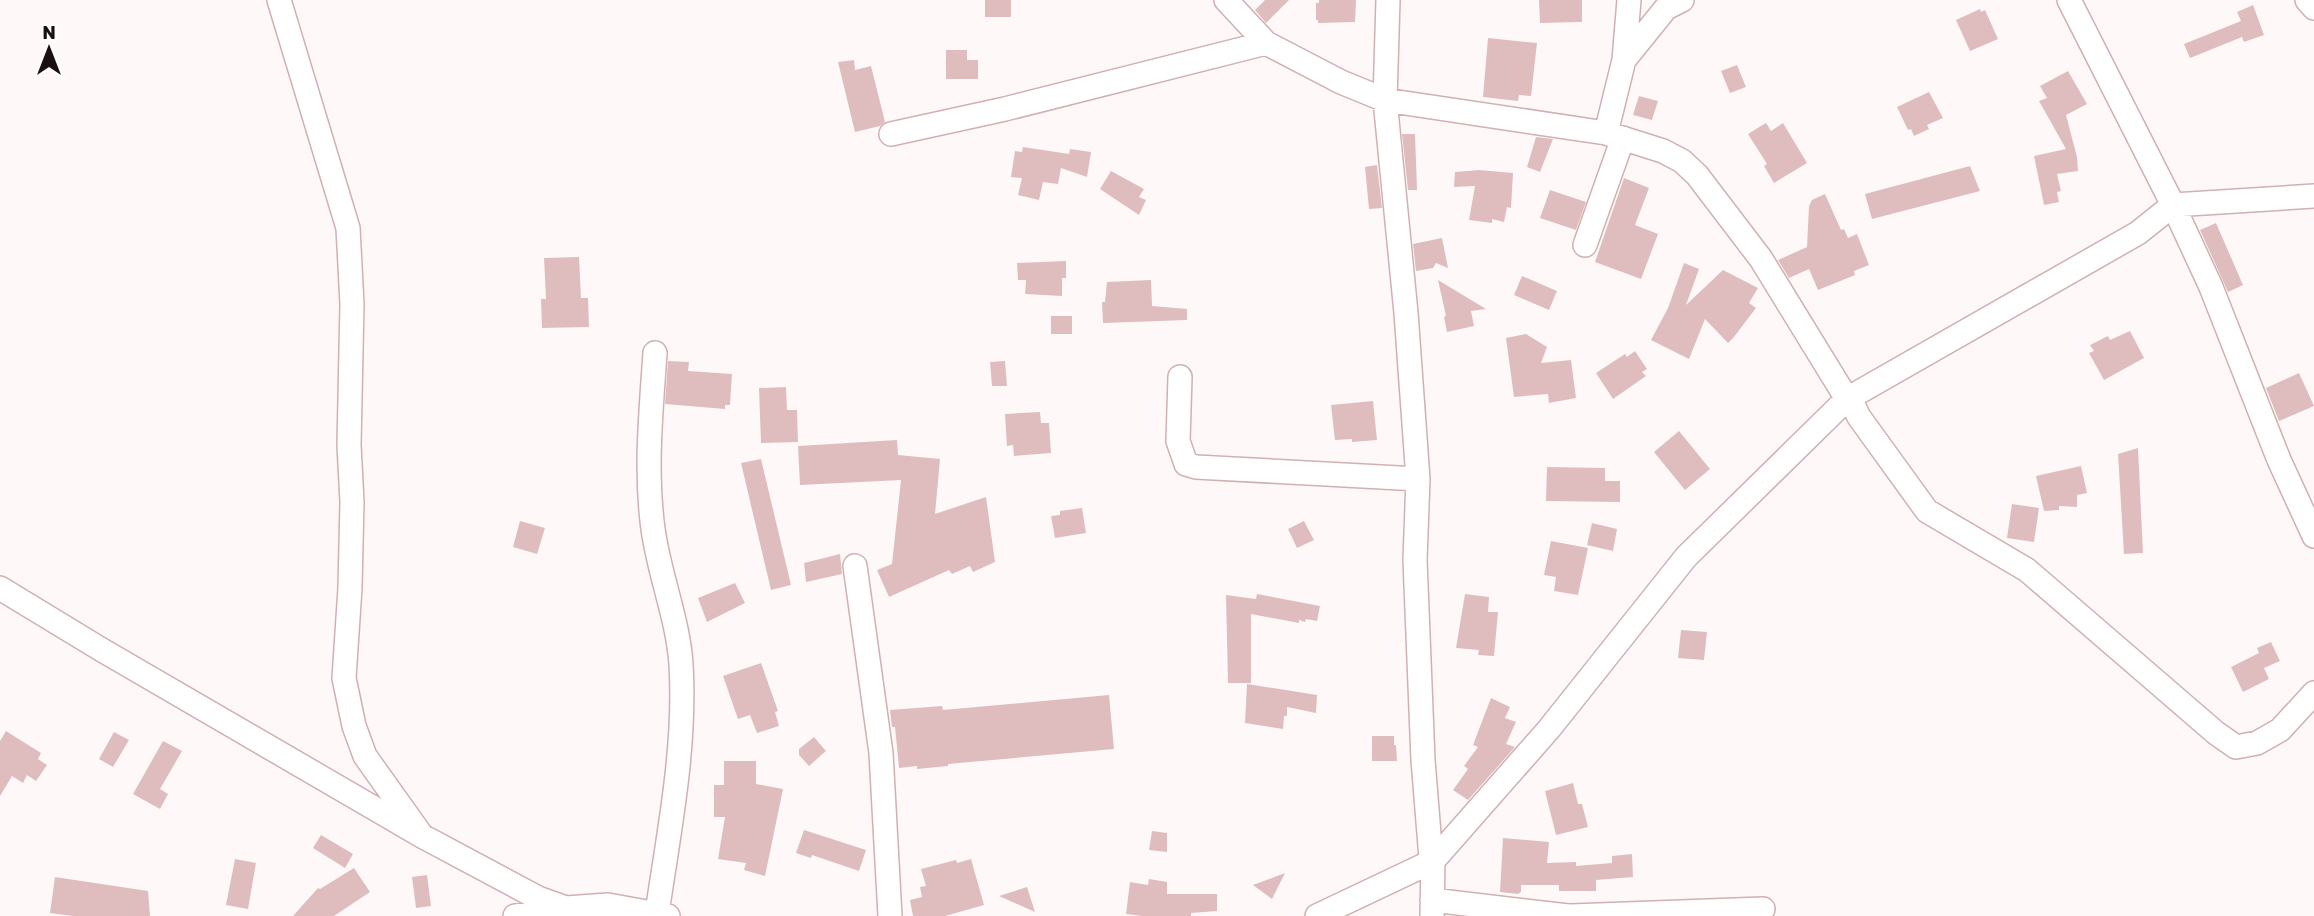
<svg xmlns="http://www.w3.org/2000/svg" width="2314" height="916" font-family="Rubik,sans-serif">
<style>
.building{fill:#dfbdbf}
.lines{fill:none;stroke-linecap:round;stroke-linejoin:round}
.street-casing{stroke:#d1b0b2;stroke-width:26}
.street{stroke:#fff;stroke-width:23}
</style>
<rect width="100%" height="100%" fill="#fff8f8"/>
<path class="building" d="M 985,0 L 1011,0 L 1011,17 L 985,17 Z
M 1265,0 L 1289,0 L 1266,23 L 1255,10 Z
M 1319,0 L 1356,0 L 1355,22 L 1318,23 L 1318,20 L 1316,20 L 1316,3 L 1319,3 Z
M 1539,0 L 1582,0 L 1582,22 L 1540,23 Z
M 2253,5 L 2264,35 L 2244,42 L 2242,37 L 2190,58 L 2184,44 L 2241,21 L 2237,12 Z
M 1980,9 L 1981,12 L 1985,10 L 1998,39 L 1970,51 L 1956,20 Z
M 1488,38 L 1537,43 L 1531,96 L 1519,95 L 1518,101 L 1483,97 Z
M 946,50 L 967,50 L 967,60 L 978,60 L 978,79 L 946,79 Z
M 854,60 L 855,70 L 871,66 L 885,122 L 880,126 L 855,132 L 838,62 Z
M 1737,65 L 1746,87 L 1730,93 L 1721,71 Z
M 2068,71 L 2087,104 L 2066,115 L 2077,157 L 2078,171 L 2057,174 L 2061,191 L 2057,192 L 2059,202 L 2044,205 L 2034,156 L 2066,149 L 2039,101 L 2047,98 L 2040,86 Z
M 1929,92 L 1943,118 L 1927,125 L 1929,129 L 1914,136 L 1911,129 L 1908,130 L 1897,107 Z
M 1639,96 L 1658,101 L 1652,120 L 1633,115 Z
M 1766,123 L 1771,131 L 1783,123 L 1807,163 L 1774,183 L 1764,166 L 1767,164 L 1748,134 Z
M 1402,134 L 1415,134 L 1417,190 L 1408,190 Z
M 1536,137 L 1553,139 L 1540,172 L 1527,167 Z
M 1023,147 L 1069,154 L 1070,149 L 1091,152 L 1087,177 L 1061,168 L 1058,184 L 1043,182 L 1039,200 L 1018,195 L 1022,178 L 1011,177 L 1015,151 L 1022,152 Z
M 1377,165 L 1382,208 L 1369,209 L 1365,167 Z
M 1970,166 L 1980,191 L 1872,219 L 1865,194 Z
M 1479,170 L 1513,173 L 1511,208 L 1507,207 L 1504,222 L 1492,219 L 1492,223 L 1469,220 L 1475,186 L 1454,187 L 1455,172 Z
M 1111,171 L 1144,189 L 1139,197 L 1146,200 L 1139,215 L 1100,189 Z
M 1624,178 L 1649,188 L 1635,225 L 1658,234 L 1641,279 L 1595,262 Z
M 1550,190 L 1586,202 L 1576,230 L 1540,218 Z
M 1825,194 L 1841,230 L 1844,229 L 1848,238 L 1857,234 L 1869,265 L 1854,271 L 1855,275 L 1818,290 L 1809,269 L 1789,278 L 1778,260 L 1807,247 L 1809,206 L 1812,200 Z
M 2216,223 L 2243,285 L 2228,292 L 2200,230 Z
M 1442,238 L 1448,268 L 1436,263 L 1433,268 L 1416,271 L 1413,244 Z
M 579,257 L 581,298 L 588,298 L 589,327 L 542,328 L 541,299 L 546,299 L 544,258 Z
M 1066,261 L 1066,278 L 1062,278 L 1062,296 L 1025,294 L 1026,280 L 1018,280 L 1017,263 Z
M 1684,263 L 1699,269 L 1686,305 L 1723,270 L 1758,288 L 1749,303 L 1756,308 L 1734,337 L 1728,343 L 1705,319 L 1689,359 L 1651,340 L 1668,308 Z
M 1522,276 L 1557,291 L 1549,310 L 1514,295 Z
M 1151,280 L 1152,306 L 1187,309 L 1187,320 L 1103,323 L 1102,302 L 1105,302 L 1107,282 Z
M 1438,280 L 1486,309 L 1471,311 L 1474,326 L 1447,332 L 1444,317 L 1446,316 Z
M 1051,316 L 1072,316 L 1072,334 L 1051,334 Z
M 2130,331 L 2144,358 L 2104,380 L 2089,353 L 2094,351 L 2090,345 L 2108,336 L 2110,340 Z
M 1526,334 L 1547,347 L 1541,363 L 1571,360 L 1576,398 L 1549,403 L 1548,394 L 1514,397 L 1506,338 Z
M 1635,351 L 1647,369 L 1642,372 L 1646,376 L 1613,399 L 1596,373 L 1625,354 L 1627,357 Z
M 668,361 L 689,362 L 688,371 L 732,374 L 730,405 L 725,405 L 725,409 L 665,404 Z
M 1005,361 L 1007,386 L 992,386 L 990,362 Z
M 2299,373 L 2314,406 L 2279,421 L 2266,388 Z
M 786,387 L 787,410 L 797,410 L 798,442 L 761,443 L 759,388 Z
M 1373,401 L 1377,440 L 1352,442 L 1352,439 L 1335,440 L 1331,405 Z
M 1040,412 L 1041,423 L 1049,423 L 1051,453 L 1014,456 L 1013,445 L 1007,446 L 1005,414 Z
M 1679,431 L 1710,469 L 1685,490 L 1654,452 Z
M 897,440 L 898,455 L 940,459 L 935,514 L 986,497 L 995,562 L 973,572 L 970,566 L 952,574 L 949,570 L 889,597 L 877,570 L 892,564 L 901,480 L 800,485 L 798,446 Z
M 2138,448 L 2143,553 L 2124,554 L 2118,454 Z
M 761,459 L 791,585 L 771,590 L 741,463 Z
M 2081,466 L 2087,493 L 2077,495 L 2077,507 L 2059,506 L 2059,510 L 2044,511 L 2036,476 Z
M 1547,467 L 1605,468 L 1605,481 L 1620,481 L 1620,502 L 1546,501 Z
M 2012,504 L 2039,508 L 2034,542 L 2007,538 Z
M 1082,508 L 1086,533 L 1055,538 L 1051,516 L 1060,515 L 1060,511 Z
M 520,521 L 545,528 L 537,554 L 513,547 Z
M 1304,521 L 1314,540 L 1297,548 L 1288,529 Z
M 1592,523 L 1617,529 L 1613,551 L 1587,545 Z
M 1551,541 L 1588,548 L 1578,595 L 1554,591 L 1556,577 L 1544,575 Z
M 840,554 L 842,574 L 806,582 L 804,563 Z
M 735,583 L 745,603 L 707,622 L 698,598 Z
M 1257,594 L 1320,606 L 1317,621 L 1306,619 L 1305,622 L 1299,620 L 1299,623 L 1251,614 L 1251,683 L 1228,683 L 1226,595 L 1256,599 Z
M 1465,594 L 1489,597 L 1488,612 L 1498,612 L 1494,656 L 1478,655 L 1479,650 L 1456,648 Z
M 1681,630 L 1707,632 L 1704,660 L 1678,658 Z
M 2271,642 L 2280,661 L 2264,668 L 2269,679 L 2243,692 L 2231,667 L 2259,653 L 2257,648 Z
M 761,663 L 778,711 L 775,712 L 779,726 L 757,733 L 750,715 L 738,719 L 723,676 Z
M 1247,684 L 1317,695 L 1316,713 L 1287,707 L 1287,716 L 1284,716 L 1283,729 L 1245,723 Z
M 1109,695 L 1114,749 L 948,764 L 948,766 L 917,769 L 917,766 L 899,768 L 895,727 L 892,727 L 890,710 L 942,706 L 943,710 Z
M 1491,698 L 1510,707 L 1505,718 L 1516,722 L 1506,744 L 1515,747 L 1468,800 L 1453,790 L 1468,769 L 1464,766 L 1478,747 L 1473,745 Z
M 6,731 L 41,753 L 38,759 L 47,765 L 36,781 L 27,775 L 23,783 L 12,776 L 0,796 L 0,741 Z
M 114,732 L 129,740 L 113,767 L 99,759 Z
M 1372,736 L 1394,736 L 1394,745 L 1396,745 L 1397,761 L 1372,761 Z
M 814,737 L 826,751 L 809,766 L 799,755 L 799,749 Z
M 163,741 L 182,751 L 160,789 L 168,794 L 160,809 L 133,794 Z
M 724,761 L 756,761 L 756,784 L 783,789 L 765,876 L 744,870 L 746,863 L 718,859 L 725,817 L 714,817 L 714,785 L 724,785 Z
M 1573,783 L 1578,804 L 1582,804 L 1588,827 L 1556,835 L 1545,791 Z
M 804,830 L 866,850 L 859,871 L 812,855 L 811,858 L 796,853 Z
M 1152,831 L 1167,833 L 1167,852 L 1149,850 Z
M 321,835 L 353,854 L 345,868 L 313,848 Z
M 1503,838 L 1549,842 L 1547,863 L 1576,862 L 1576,866 L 1612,863 L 1612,856 L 1632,854 L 1633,877 L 1596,880 L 1596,891 L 1559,891 L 1559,885 L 1521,885 L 1521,892 L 1518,894 L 1500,892 Z
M 235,859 L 256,863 L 248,909 L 226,905 Z
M 971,859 L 984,905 L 945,916 L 913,916 L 910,900 L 922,897 L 920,887 L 926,886 L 921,869 L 956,860 L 957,863 Z
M 354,868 L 370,892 L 334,916 L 293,916 L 318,888 L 320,889 Z
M 1285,873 L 1272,899 L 1253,885 Z
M 427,875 L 431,906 L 416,908 L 412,877 Z
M 55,877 L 148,891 L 150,916 L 73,916 L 50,913 Z
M 1149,879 L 1167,882 L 1167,894 L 1217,894 L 1217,911 L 1191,913 L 1191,916 L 1142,916 L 1126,914 L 1130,882 L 1148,885 Z
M 1027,887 L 1035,912 L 999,896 Z"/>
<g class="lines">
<defs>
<path id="street" d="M 279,0 L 348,228 L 352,304 L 349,445 L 352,502 L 350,588 L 344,678 L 354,726 L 365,756 L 422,836
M 1226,0 L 1266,43 L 1341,82 L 1385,100 L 1606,133 L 1663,151 L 1682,161 L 1697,175 L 1761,259 L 1847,399
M 1388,0 L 1385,100 L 1406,313 L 1418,479 L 1415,560 L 1423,760 L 1432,871
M 2069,0 L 2173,205 L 2211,287 L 2279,460 L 2314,536
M 2307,0 L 2314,8
M 1624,60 L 1666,8 L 1682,0
M 1606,133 L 1624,60 L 1629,0
M 891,134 L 1005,109 L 1266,43
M 1585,245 L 1623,138
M 655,353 C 651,412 645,470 653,529 C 659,574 678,619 681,664 C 686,748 669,831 657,913
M 1180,377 L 1178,441 L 1186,464 L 1196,467 L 1418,479
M 1849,397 L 1859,417 L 1927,511 L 2027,570 L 2216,733 L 2236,747 L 2257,743 L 2280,730 L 2314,693
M 855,566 L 881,753 L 890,916
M 0,588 L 102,650 L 422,836 L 538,898 L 566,908 L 608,905 L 668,916
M 1432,900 L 1568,916
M 515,916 L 563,908
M 1317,916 L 1433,861
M 1432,916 L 1433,861 L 1549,729 L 1686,557 L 1847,399 L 2138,233 L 2173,205 L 2314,196
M 1571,916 L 1763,909"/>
</defs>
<use href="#street" class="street-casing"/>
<use href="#street" class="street"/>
</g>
<g transform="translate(49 49)" stroke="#ffffff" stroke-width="5" paint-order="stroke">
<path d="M0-5L12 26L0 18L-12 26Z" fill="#1b1011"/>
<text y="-10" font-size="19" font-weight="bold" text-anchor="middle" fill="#1b1011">N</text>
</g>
</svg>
